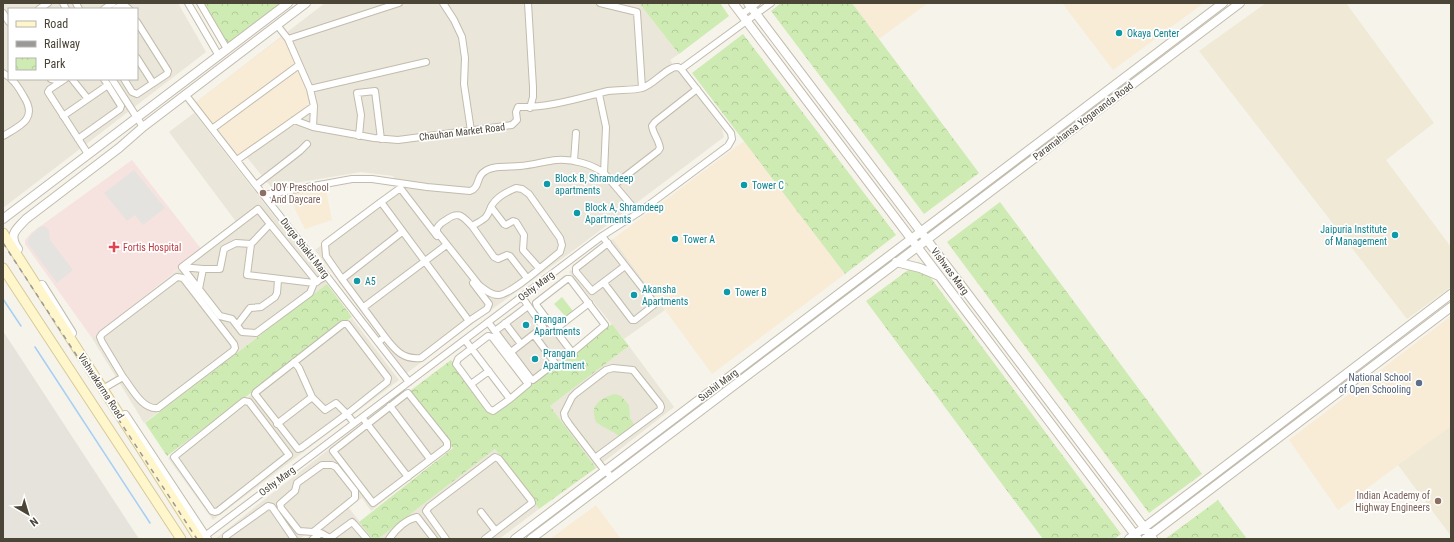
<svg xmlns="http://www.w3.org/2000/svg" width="1454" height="542" font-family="'Roboto Condensed',sans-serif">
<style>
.residential{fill:#eae6d9;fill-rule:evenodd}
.commercial{fill:#f8ecd6}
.industrial{fill:#e6e2dc}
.education{fill:#efe9d5}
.medical{fill:#f6e3df}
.green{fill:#ceebb3}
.park{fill:url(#park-crowns)}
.parking{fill:#e5e3df}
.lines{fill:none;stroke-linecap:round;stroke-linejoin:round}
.stream{stroke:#a6cff4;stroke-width:1.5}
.minor-casing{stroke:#c2bcad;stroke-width:8}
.tertiary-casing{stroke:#c2bcad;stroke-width:10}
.secondary-casing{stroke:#d7ca9a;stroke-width:11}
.minor{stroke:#fff;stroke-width:6}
.tertiary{stroke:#fff;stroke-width:8}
.secondary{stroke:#fff6cc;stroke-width:9}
.rail{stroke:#999;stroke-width:1.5;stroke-dasharray:5 5;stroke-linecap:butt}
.culture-dot{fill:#0f9aa8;stroke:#fff;stroke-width:1.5}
.education-dot{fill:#8d6e63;stroke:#fff;stroke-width:1.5}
.health-dot{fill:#e0444e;stroke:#fff;stroke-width:1.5}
.service-dot{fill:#5c6f8a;stroke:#fff;stroke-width:1.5}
.labels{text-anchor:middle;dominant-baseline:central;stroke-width:3.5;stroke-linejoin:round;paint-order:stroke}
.culture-label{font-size:10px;fill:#0d838f;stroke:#fff;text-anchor:start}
.street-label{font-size:10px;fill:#4b4538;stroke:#fff}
.education-label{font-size:10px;fill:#785e54;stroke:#fff;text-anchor:start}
.health-label{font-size:10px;fill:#be3a42;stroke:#fff;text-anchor:start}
.service-label{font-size:10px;fill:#4e5e75;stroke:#fff;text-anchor:end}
</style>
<defs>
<pattern id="park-crowns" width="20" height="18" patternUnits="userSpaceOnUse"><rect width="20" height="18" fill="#ceebb3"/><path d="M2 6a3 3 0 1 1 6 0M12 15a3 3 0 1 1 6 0" fill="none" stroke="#b2cb9b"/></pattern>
</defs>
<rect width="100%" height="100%" fill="#f6f3eb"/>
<path class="residential" d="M 3,3 L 178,3 L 206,52 L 3,208 ZM 9,9 L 137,9 L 137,79 L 9,79 Z
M 325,3 L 639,3 L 679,54 L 670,60 L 722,129 L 724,137 L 578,247 L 491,310 L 407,373 L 315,250 L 399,188 L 393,176 L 361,172 L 271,187 L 200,99 Z
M 194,113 L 327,284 L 144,423 L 92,338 L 237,223 L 169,132 Z
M 613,239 L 665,310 L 624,339 L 569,272 Z
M 529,300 L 570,355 L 531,385 L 489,330 Z
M 352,318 L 399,380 L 213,520 L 168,458 Z
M 629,346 L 674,407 L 596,468 L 550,406 Z
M 405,390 L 453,446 L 371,511 L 362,498 L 299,539 L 215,539 L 270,495 Z
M 495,449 L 539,509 L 499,539 L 378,539 Z
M 349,508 L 373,539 L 306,539 Z"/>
<path class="commercial" d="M 852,3 L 928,3 L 879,39 Z
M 1062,3 L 1204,3 L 1113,70 Z
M 283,36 L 288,39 L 314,106 L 237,160 L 193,104 Z
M 744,141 L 845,274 L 712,374 L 613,239 Z
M 325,185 L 332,220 L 305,229 L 295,209 L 292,200 L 283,202 L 281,195 Z
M 1451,316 L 1451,426 L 1338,510 L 1289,440 Z
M 596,505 L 621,539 L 550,539 Z"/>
<path class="industrial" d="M 3,331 L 22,360 L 139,539 L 3,539 Z"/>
<path class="education" d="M 1266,3 L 1346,3 L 1434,123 L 1386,160 L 1451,247 L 1451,287 L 1407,319 L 1199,51 Z
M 1451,426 L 1451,536 L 1398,465 Z"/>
<path class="medical" d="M 132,160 L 202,250 L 92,338 L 25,244 L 25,240 L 31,233 Z"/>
<path class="green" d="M 562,297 L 573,311 L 566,317 L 554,304 Z"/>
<path class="park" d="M 200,3 L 282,3 L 227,49 Z
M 639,3 L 720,3 L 729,16 L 679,54 Z
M 781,3 L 852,3 L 979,173 L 924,214 L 771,11 Z
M 743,34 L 896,235 L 845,274 L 692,73 Z
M 1000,202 L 1202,474 L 1149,513 L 947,242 Z
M 919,262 L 1121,534 L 1114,539 L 1043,539 L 866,301 Z
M 327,284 L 352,317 L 167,456 L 145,423 Z
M 612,324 L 629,346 L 550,406 L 596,468 L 539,509 L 495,449 L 378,539 L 373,539 L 359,522 L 453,448 L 410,391 L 451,360 L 492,414 Z
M 615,394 L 621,396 L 629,405 L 630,418 L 635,426 L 620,437 C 613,430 604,429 596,422 C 595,419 593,413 594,409 C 597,400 607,396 615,394 Z
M 1218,500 L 1247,539 L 1165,539 Z"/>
<path class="parking" d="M 134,170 L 165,208 L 143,225 L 135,215 L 127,221 L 104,193 Z
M 44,226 L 49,230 L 50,240 L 73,270 L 57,283 L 28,244 L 28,241 L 30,236 L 39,227 Z"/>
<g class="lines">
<path class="stream" d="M 3,299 L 21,326
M 35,347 L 150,523"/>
<defs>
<path id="minor" d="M 63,3 L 66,9
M 76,3 L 79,9
M 188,3 L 219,56
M 200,3 L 227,49
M 443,3 L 454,20 L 462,37 L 465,58 L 464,84 L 471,131
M 528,3 L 533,87 L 533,97 L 530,108
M 600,3 L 637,12 L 642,88
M 39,9 L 48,3
M 104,9 L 113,3
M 115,9 L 123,4 L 129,9
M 3,13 L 9,22
M 742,14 L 757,3
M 277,25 L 288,39 L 399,3
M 288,39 L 310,89 L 314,106 L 313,127 L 374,138 L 398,140 L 512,125 L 517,120 L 516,112 L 518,107 C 549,108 579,98 608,91 C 619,89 631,91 642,88 C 654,85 667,66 678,67 L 681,69
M 137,58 L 153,83
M 3,73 L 9,77
M 51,79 L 56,80 L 58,79
M 65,79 L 50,89 L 48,92 L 88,154
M 72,79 L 88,99
M 112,79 L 143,127
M 124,79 L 132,92 L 137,94 L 167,74 L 168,71 L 137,22
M 310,89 L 426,62
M 185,94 L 409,382
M 63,116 L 108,85
M 294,120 L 313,127
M 212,129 L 299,65
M 3,136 C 20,126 38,119 24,97 C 20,90 17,84 11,79
M 359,136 L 361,115 L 357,93 L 375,91 L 381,139
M 78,139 L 120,109 L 121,106 L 104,79
M 237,160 L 314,106
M 574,161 L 576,133
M 604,173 L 638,213
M 256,185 L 300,151 L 307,144
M 614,185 L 658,151 L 660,148 C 659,140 653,134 652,126 L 655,122 L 697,89
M 516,188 L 522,189 L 529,194 L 560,238 L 562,245 L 560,252 C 548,261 511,295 498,295 C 491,295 485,290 479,285 L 437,232 L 437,228 C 439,225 442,222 446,220 C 459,210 463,217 472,226 C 477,223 482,221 486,217 C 489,213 490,209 492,205 C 497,197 506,192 516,188 Z
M 264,195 L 352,179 L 372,179 L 427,187 L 470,191 C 480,188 476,177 484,172 C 493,165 509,167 520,166 C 533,165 545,161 557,160 C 573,159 591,164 604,173 L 606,127 L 599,94
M 381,202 L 399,189 L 401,189 L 437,236
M 491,207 L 504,224 L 506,225 L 513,221 L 516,222 L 524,235 L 523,250 L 539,268
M 472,226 L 494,257 L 498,259 L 507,255 L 510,256 L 527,278
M 602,236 L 655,304 L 635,320 L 632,320 L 604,283
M 608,243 L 576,268 L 576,272 L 592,291 L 625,266
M 251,244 L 270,224 L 317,282
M 182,267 L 203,269
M 342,279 L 402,232
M 567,279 L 570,279 L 605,325 L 574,351 L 571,351 L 537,306 L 536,303 Z
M 314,283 L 310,293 L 256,333 L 242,332 L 232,319 L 220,316 L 199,289 L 203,269 L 220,269 L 224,249 L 236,243 L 251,244 L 247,275 L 314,283 L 326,276
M 199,289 L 182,267 L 258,209 L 270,224
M 364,307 L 445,246
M 469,321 L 487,309 L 489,304 L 473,283
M 488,322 L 531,379 L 533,380 L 555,363 L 534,335
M 505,323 L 521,344
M 237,325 L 250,308 L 261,307 L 275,297 L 277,293 L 278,280
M 554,330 L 589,303
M 495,331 L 528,306
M 488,336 L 492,337 L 528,384 L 510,399 L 493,411 L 489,409 L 456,364 L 458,359 Z
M 465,340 L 510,399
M 378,342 L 385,337 C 395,350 403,360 421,358 L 469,321 L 381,202 L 325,244 L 326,256 L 342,279 L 385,337
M 511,352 L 543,327 L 522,297
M 294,362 L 299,368 L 312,397 L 325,410 L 336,403 L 347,414 L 387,382 L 388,378 L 347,324 L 343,324 L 256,392 L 255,394 L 298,449 L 301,448 L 347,414 L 354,423
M 471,384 L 489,371
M 106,387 L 123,377 L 102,342 L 100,337 L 102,334 L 177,277 L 183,278 L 234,344 L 235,348 L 233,351 L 158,408 C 142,410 132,388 123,377
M 408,393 L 447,442 L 447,447 L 373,503 L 333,451 L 406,394 Z
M 244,401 L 249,402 L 289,455 L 218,511 L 215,512 L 212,511 L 174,457 Z
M 390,406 L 430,459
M 365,421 L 408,477
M 277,424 L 312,397
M 595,458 L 660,410 L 661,407 L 660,404 L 633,370 L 613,368 L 606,370 L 576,393 L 572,397 L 564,413 L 565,418 L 569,424 L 605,471 L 612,477
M 322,465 L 332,465 L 336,467 L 355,491 L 355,498 L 313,532 L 299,531 L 281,508 L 280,504 L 295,491 L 297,483 Z
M 481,512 L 495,530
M 205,536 L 602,236 L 638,213 L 728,146 L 732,139 L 731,133 L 681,69 L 771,3
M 226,539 L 226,536 L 268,506 L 272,507 L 294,539
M 313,539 L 321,533 L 330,538 L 352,522 L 354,524 L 367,539
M 389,539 C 396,529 405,520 417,517 L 434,539
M 446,539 L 426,511 L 429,507 L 495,457 L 499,459 L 531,500 L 532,503 L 485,539"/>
<path id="tertiary" d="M 733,3 L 1138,539
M 748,3 L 1153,539
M 3,219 L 288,3
M 18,249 C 8,234 16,230 26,219 L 119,148 L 143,127 L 306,3
M 896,262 L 920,268 L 939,276
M 42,285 L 72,333
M 125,415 L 207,539
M 515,539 L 1223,3
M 531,539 L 1240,3
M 1129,539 L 1451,294
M 1145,539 L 1451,307"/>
<path id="secondary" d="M 3,233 L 199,539
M 3,268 L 181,539"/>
</defs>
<use href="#minor" class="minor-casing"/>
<use href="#tertiary" class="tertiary-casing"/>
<use href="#secondary" class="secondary-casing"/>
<use href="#minor" class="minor"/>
<use href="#tertiary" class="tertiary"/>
<use href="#secondary" class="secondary"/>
<path class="rail" d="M 3,243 L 197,539"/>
</g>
<g class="culture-dot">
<circle cx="1119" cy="33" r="4"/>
<circle cx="547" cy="184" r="4"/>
<circle cx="744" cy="185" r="4"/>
<circle cx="577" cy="213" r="4"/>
<circle cx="1395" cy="235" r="4"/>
<circle cx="675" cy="239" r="4"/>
<circle cx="357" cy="281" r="4"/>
<circle cx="727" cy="292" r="4"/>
<circle cx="634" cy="295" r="4"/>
<circle cx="526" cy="325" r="4"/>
<circle cx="535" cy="359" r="4"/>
</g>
<g class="education-dot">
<circle cx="263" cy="193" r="4"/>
<circle cx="1438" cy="501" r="4"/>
</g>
<path class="health-dot" d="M112 241h4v4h4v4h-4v4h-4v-4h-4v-4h4z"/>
<circle class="service-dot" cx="1419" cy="383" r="4"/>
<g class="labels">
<g class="culture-label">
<text x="1127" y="33">Okaya Center</text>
<text x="555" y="178">Block B, Shramdeep<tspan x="555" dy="12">apartments</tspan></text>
<text x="752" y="185">Tower C</text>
<text x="585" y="207">Block A, Shramdeep<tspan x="585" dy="12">Apartments</tspan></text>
<text x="1387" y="229" text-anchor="end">Jaipuria Institute<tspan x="1387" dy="12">of Management</tspan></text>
<text x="683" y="239">Tower A</text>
<text x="365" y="281">A5</text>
<text x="642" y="289">Akansha<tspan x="642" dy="12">Apartments</tspan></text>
<text x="735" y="292">Tower B</text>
<text x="534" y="319">Prangan<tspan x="534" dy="12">Apartments</tspan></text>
<text x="543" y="353">Prangan<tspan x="543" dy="12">Apartment</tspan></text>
</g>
<g class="street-label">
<text transform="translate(1083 121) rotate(-37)">Paramahansa Yogananda Road</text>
<text transform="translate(462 132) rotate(-7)">Chauhan Market Road</text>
<text transform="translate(305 248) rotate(52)">Durga Shakti Marg</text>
<text transform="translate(950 271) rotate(53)">Vishwas Marg</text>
<text transform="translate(536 286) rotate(-37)">Oshy Marg</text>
<text transform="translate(718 385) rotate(-37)">Sushil Marg</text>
<text transform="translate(101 386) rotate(57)">Vishwakarma Road</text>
<text transform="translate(277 481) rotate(-37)">Oshy Marg</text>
</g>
<g class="education-label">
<text x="271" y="187">JOY Preschool<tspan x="271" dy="12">And Daycare</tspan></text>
<text x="1430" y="495" text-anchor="end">Indian Academy of<tspan x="1430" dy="12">Highway Engineers</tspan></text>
</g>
<g class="health-label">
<text x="123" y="247">Fortis Hospital</text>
</g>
<g class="service-label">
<text x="1411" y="377">National School<tspan x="1411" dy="12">of Open Schooling</tspan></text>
</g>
</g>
<rect width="1454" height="542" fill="none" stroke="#4b4538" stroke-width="8"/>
<rect x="8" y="8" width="130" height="72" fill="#ffffff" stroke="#b7b5af"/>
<rect x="16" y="21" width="20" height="6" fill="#fff6cc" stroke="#b7b5af"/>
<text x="44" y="28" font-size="12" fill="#4b4538">Road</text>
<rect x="16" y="41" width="20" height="6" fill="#999999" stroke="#b7b5af"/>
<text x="44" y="48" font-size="12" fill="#4b4538">Railway</text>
<rect x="16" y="58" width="20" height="12" fill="url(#park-crowns)" stroke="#b7b5af"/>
<text x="44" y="68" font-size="12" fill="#4b4538">Park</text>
<g transform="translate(28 514) rotate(142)" stroke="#ffffff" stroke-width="3" paint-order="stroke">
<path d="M0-3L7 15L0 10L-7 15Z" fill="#4b4538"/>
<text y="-6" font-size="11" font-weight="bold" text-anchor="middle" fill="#4b4538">N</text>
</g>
</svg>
